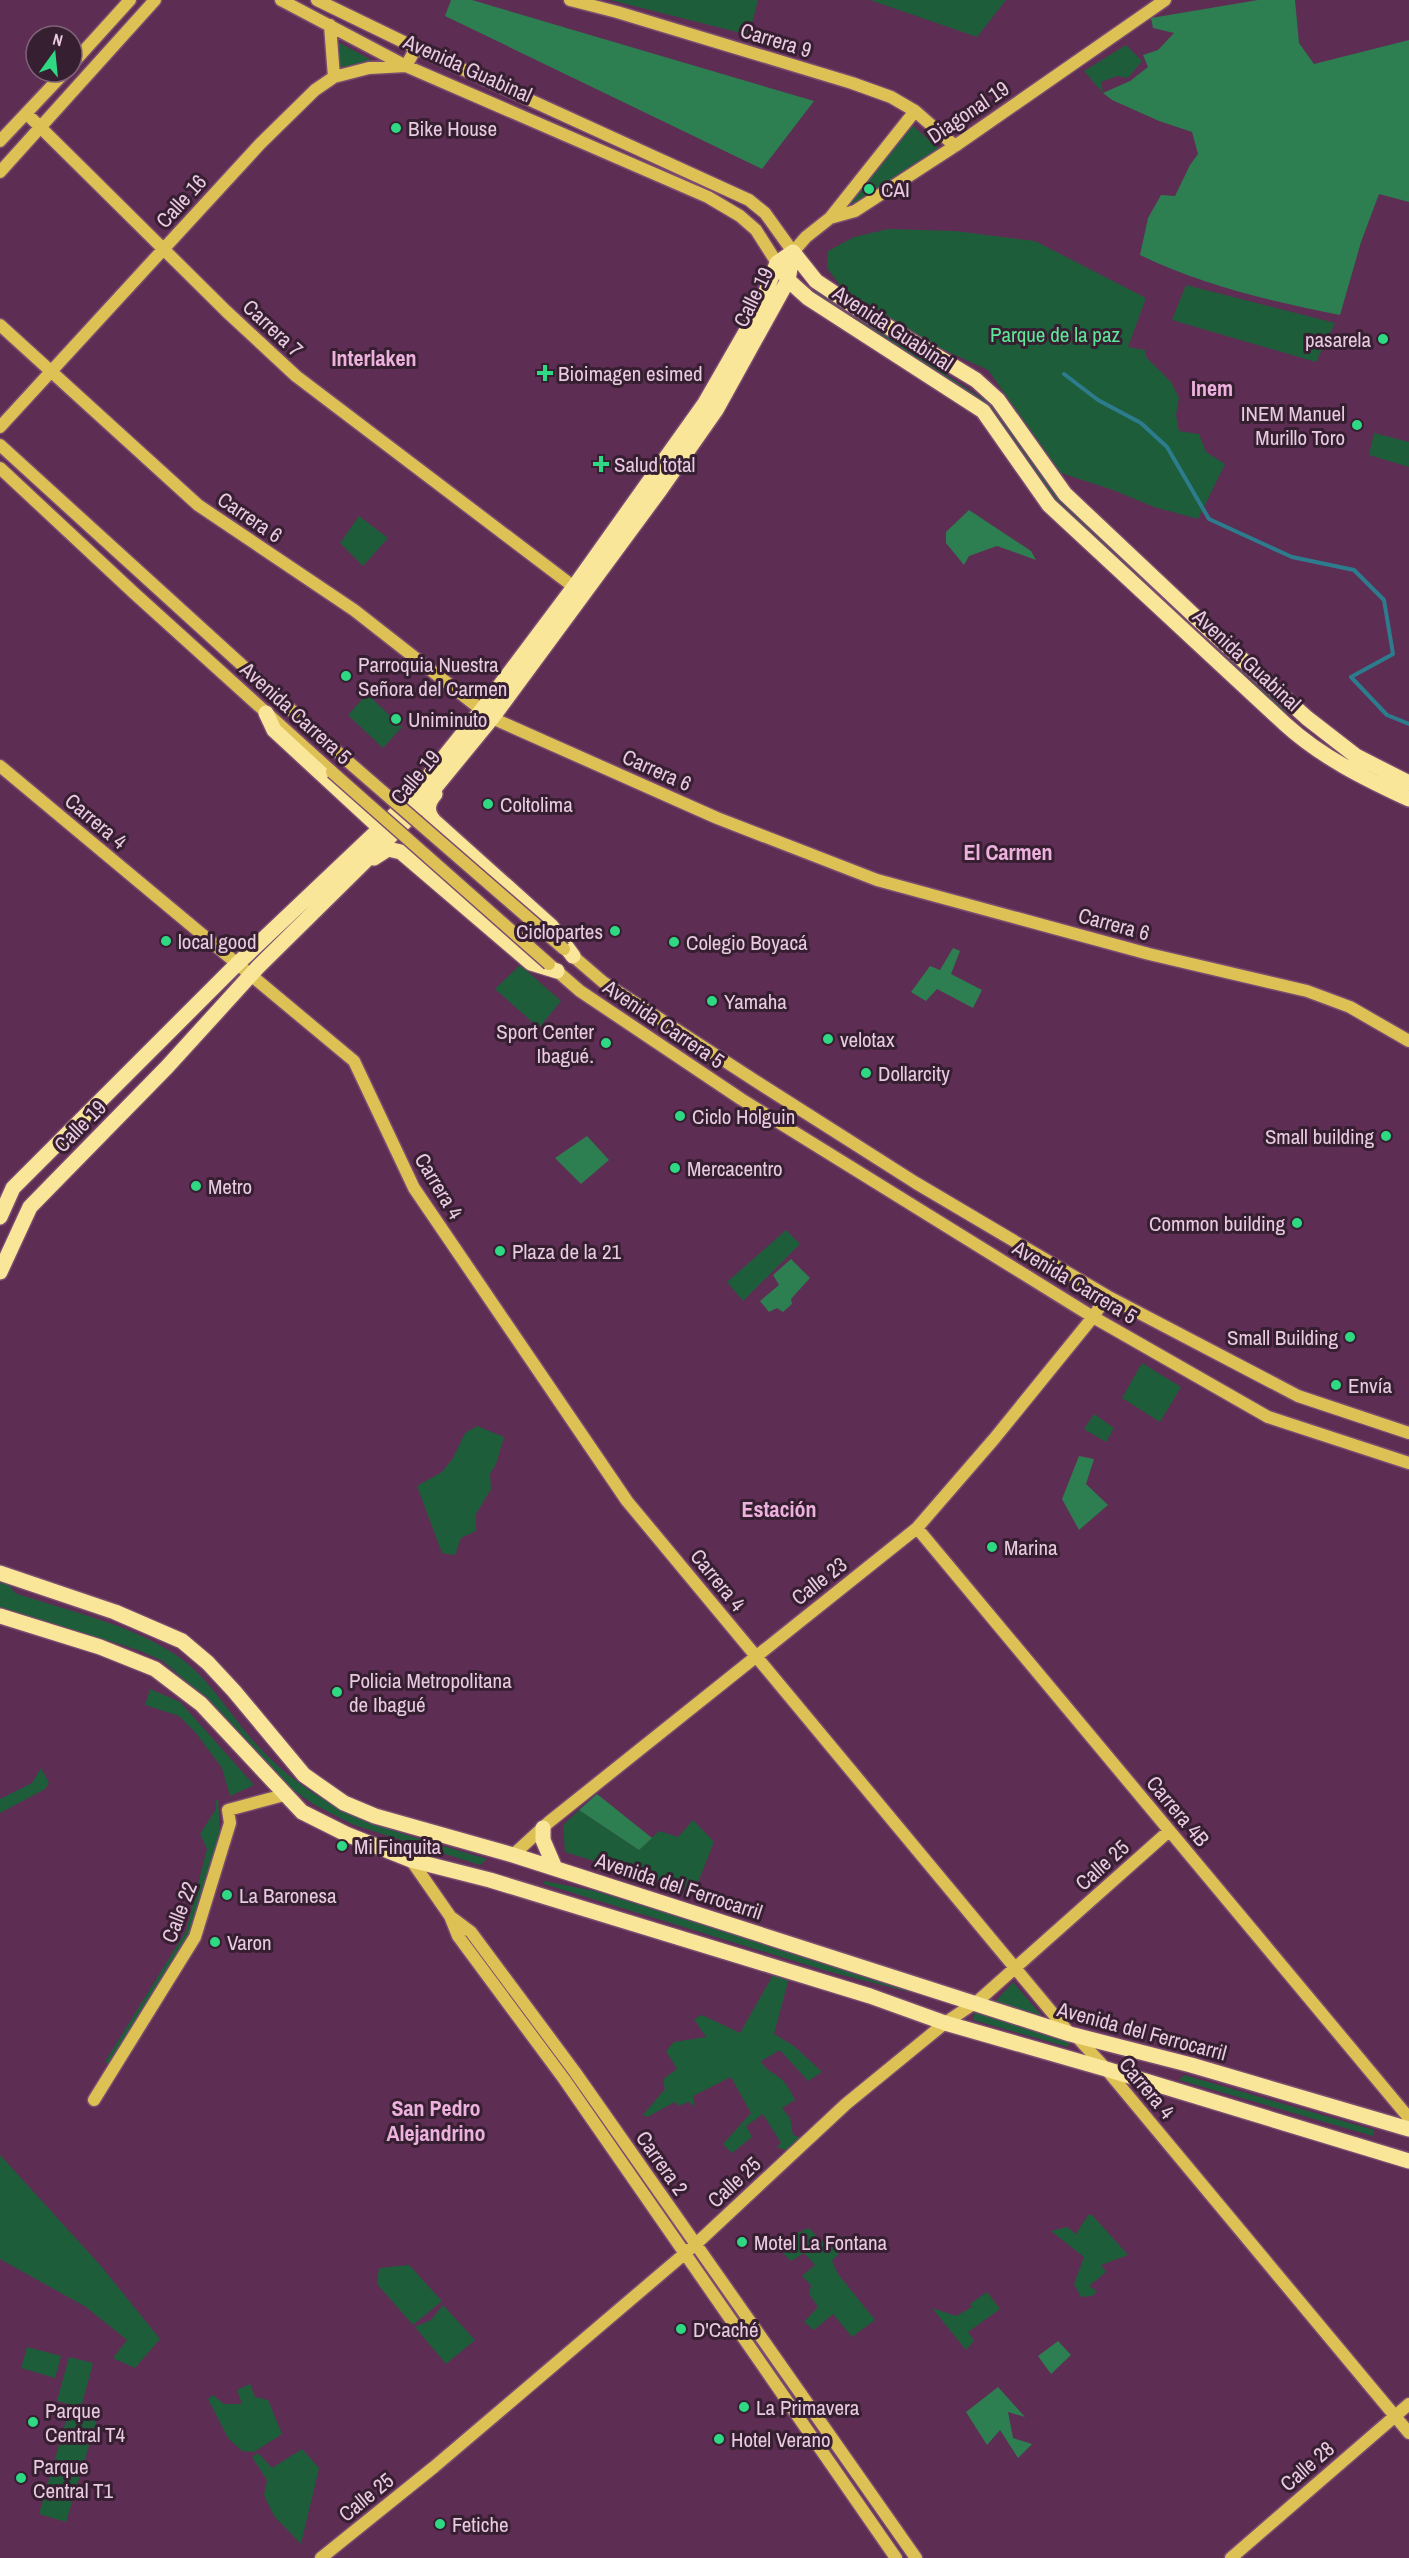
<svg xmlns="http://www.w3.org/2000/svg" width="1409" height="2558" font-family="'Archivo Narrow',sans-serif">
<style>
.green{fill:#1e5d3a}
.forest{fill:#2d7e50}
.lines{fill:none;stroke-linecap:round;stroke-linejoin:round}
.stream{stroke:#2c7c8d;stroke-width:4}
.secondary-casing{stroke:#7a4c70;stroke-width:15}
.primary-casing{stroke:#7a4c70;stroke-width:18}
.secondary{stroke:#ddc154;stroke-width:12}
.primary{stroke:#fae699;stroke-width:15}
.secondary-bridge-casing{stroke:#7a4c70;stroke-width:15;stroke-linecap:butt}
.secondary-bridge{stroke:#ddc154;stroke-width:12}
.poi-dot{fill:#2fd883;stroke:#361f31;stroke-width:2}
.labels{text-anchor:middle;dominant-baseline:central;stroke-width:6;stroke-linejoin:round;paint-order:stroke}
.street-label{font-size:21px;fill:#e9cae1;stroke:#361f31}
.poi-label{font-size:21px;fill:#e9cae1;stroke:#361f31;text-anchor:start}
.park-label{font-size:21px;fill:#5ee799;stroke:#361f31}
.neighbourhood-label{font-size:22px;font-weight:bold;fill:#edb1de;stroke:#361f31}
</style>
<rect width="100%" height="100%" fill="#5e2d54"/>
<path class="green" d="M 610,0 L 758,0 L 749,35 Z
M 870,0 L 1006,0 L 977,37 Z
M 336,41 L 375,62 L 340,68 Z
M 1126,45 L 1142,61 L 1128,78 L 1117,76 L 1101,82 L 1103,93 L 1084,71 Z
M 913,126 L 940,149 L 859,204 L 849,203 L 866,178 Z
M 888,229 L 955,231 L 1035,241 L 1146,298 L 1128,347 L 1145,350 L 1146,357 L 1171,382 L 1179,398 L 1176,415 L 1179,431 L 1199,434 L 1206,452 L 1225,464 L 1198,519 L 1154,507 L 1113,490 L 1061,473 L 988,370 L 922,340 L 842,288 L 827,268 L 828,251 L 854,237 Z
M 1186,285 L 1335,323 L 1316,362 L 1172,320 Z
M 817,290 L 992,405 L 1059,498 L 1287,712 L 1285,715 L 1056,500 L 988,408 L 815,293 Z
M 1374,433 L 1409,442 L 1409,467 L 1369,455 Z
M 359,516 L 388,538 L 363,566 L 340,543 Z
M 367,694 L 402,727 L 383,748 L 348,715 Z
M 520,965 L 561,1001 L 539,1028 L 495,989 Z
M 786,1230 L 800,1244 L 743,1301 L 727,1282 Z
M 1142,1363 L 1181,1387 L 1160,1422 L 1122,1398 Z
M 1094,1414 L 1114,1428 L 1106,1442 L 1084,1429 Z
M 477,1426 L 504,1437 L 496,1464 L 490,1474 L 491,1489 L 476,1514 L 476,1531 L 461,1538 L 455,1555 L 442,1553 L 417,1486 L 442,1472 L 453,1458 L 465,1433 Z
M 0,1582 L 9,1585 L 15,1593 C 70,1612 128,1623 176,1655 C 211,1679 230,1716 258,1746 C 324,1818 398,1832 487,1859 L 480,1865 L 354,1825 L 313,1804 L 282,1782 L 252,1752 L 205,1698 L 163,1661 L 138,1650 L 0,1607 Z
M 150,1689 L 180,1702 L 254,1785 L 230,1796 L 222,1768 L 195,1732 L 179,1716 L 145,1705 Z
M 41,1768 L 49,1783 L 45,1789 L 0,1813 L 0,1799 L 32,1783 Z
M 218,1799 L 220,1832 L 217,1848 L 190,1934 L 110,2065 L 105,2062 L 186,1931 L 207,1849 L 200,1834 L 216,1809 L 216,1800 Z
M 579,1810 L 639,1850 L 659,1831 L 678,1837 L 693,1820 L 714,1842 L 694,1892 L 565,1852 L 563,1825 Z
M 544,1881 L 595,1891 L 910,1988 L 909,1992 L 827,1971 L 544,1884 Z
M 773,1975 L 789,1978 L 774,2034 L 794,2046 L 822,2072 L 808,2081 L 780,2050 L 761,2061 C 766,2071 772,2072 780,2078 C 787,2084 791,2092 795,2100 L 782,2108 L 790,2118 L 793,2135 L 802,2138 L 788,2151 L 777,2147 L 781,2143 L 763,2114 L 746,2126 L 752,2137 L 732,2153 L 723,2144 L 751,2113 L 731,2077 L 693,2096 L 695,2106 L 688,2102 L 679,2106 L 675,2102 L 647,2117 L 643,2115 L 665,2089 L 663,2079 L 677,2069 L 666,2051 L 674,2042 L 706,2037 L 694,2019 L 702,2015 L 740,2033 Z
M 1013,1982 L 1047,2022 L 994,2003 Z
M 975,2012 L 1070,2041 L 1068,2047 L 973,2020 Z
M 1184,2075 L 1374,2130 L 1373,2136 L 1179,2080 Z
M 0,2155 L 101,2266 L 160,2339 L 135,2368 L 113,2358 L 127,2340 L 86,2307 L 0,2259 Z
M 1088,2215 L 1092,2215 L 1128,2255 L 1101,2265 L 1106,2272 L 1089,2286 L 1097,2291 L 1092,2296 L 1081,2297 L 1074,2284 L 1084,2257 L 1051,2231 L 1067,2227 L 1076,2234 Z
M 809,2228 L 822,2242 L 842,2236 L 850,2242 L 832,2261 L 838,2274 L 875,2320 L 852,2337 L 833,2314 L 814,2330 L 804,2322 L 818,2307 L 809,2294 L 811,2285 L 802,2276 L 815,2265 L 804,2253 L 791,2261 L 783,2253 L 797,2233 Z
M 409,2265 L 442,2301 L 413,2325 L 377,2284 L 379,2268 Z
M 987,2292 L 1000,2309 L 968,2332 L 974,2341 L 966,2350 L 932,2308 L 956,2316 L 972,2307 L 970,2304 Z
M 443,2305 L 475,2340 L 446,2364 L 415,2327 L 431,2320 Z
M 27,2347 L 61,2356 L 55,2378 L 21,2368 Z
M 69,2357 L 93,2363 L 81,2407 L 57,2401 Z
M 250,2384 L 255,2397 L 268,2400 L 282,2434 L 254,2452 L 242,2451 L 228,2438 L 208,2399 L 213,2395 L 224,2404 L 242,2404 L 237,2390 Z
M 69,2410 L 97,2419 L 66,2522 L 39,2514 Z
M 302,2449 L 319,2468 L 301,2544 L 274,2516 L 264,2495 L 267,2480 L 252,2457 L 258,2453 L 272,2468 Z"/>
<path class="forest" d="M 451,0 L 472,0 L 814,101 L 762,169 L 445,16 Z
M 1258,0 L 1295,0 L 1299,43 L 1314,64 L 1409,40 L 1409,202 L 1379,194 L 1361,242 L 1340,315 C 1271,301 1204,286 1140,255 L 1148,218 L 1161,195 L 1175,196 L 1190,165 L 1198,154 L 1192,132 L 1159,121 L 1112,100 L 1103,93 L 1130,81 L 1148,67 L 1143,55 L 1158,50 L 1174,33 L 1153,28 L 1151,18 Z
M 969,510 L 1031,551 L 1036,560 L 997,546 L 969,556 L 964,565 L 946,543 L 946,532 Z
M 953,948 L 960,951 L 951,974 L 982,990 L 973,1008 L 937,989 L 926,1001 L 911,992 L 930,966 L 940,970 Z
M 587,1136 L 609,1160 L 581,1184 L 555,1158 Z
M 791,1259 L 810,1278 L 791,1299 L 792,1304 L 783,1312 L 777,1308 L 769,1312 L 760,1301 L 779,1285 L 773,1275 Z
M 1079,1456 L 1094,1459 L 1086,1484 L 1108,1505 L 1079,1530 L 1062,1499 Z
M 597,1794 L 652,1838 L 639,1850 L 579,1810 Z
M 1058,2341 L 1071,2355 L 1051,2374 L 1038,2356 Z
M 998,2387 L 1025,2417 L 1008,2412 L 1013,2438 L 1032,2444 L 1018,2458 L 1000,2430 L 987,2445 L 966,2412 Z"/>
<g class="lines">
<path class="stream" d="M 1064,374 L 1098,400 L 1141,423 L 1167,447 L 1209,519 L 1292,557 L 1354,570 L 1384,600 L 1393,654 L 1351,677 L 1387,715 L 1409,724"/>
<defs>
<path id="secondary" d="M 281,0 L 406,66 L 708,197 L 740,216 L 756,230 L 777,263
M 317,0 L 416,48 L 749,200 L 765,213 L 793,252 L 806,237 L 830,218 L 855,211 L 955,146 L 1165,0
M 570,0 L 617,12 L 852,83 L 891,97 L 915,111 L 955,146
M 330,25 L 334,77
M 72,64 L 130,0
M 27,114 L 226,311 L 296,376 L 574,587
M 0,141 L 65,72
M 0,172 L 155,0
M 830,218 L 915,111
M 0,325 L 198,505 L 354,610 L 492,718 L 717,818 L 877,880 L 1149,954 L 1307,991 L 1350,1007 L 1409,1041
M 0,427 L 260,144 L 315,90 L 334,77 L 369,68 L 406,66 L 416,48
M 0,445 L 344,758
M 0,468 L 134,593 L 332,772
M 0,766 L 354,1061 L 414,1188 L 627,1501 L 1070,2034 L 1078,2038 L 1106,2069 L 1409,2433
M 567,951 L 603,982 L 754,1080 L 916,1183 L 1107,1296 L 1298,1396 L 1409,1433
M 550,965 L 580,991 L 741,1099 L 1093,1317 L 1268,1417 L 1409,1463
M 917,1528 L 1409,2118
M 513,1855 L 549,1822 L 917,1528 L 994,1439 L 1093,1317 L 1107,1296
M 411,1860 L 450,1916 L 458,1936 L 564,2079 L 896,2558
M 451,1917 L 471,1932 L 575,2072 L 916,2558
M 94,2100 L 195,1937 L 230,1823 L 228,1810 L 284,1795
M 321,2558 L 434,2467 L 696,2244 L 846,2104 L 945,2023 L 979,2000 L 1169,1831
M 1231,2558 L 1409,2404"/>
<path id="primary" d="M 793,252 L 816,281 L 852,305 L 976,380 L 998,400 L 1065,494 L 1204,625 L 1307,718 L 1356,756 L 1409,783
M 784,273 L 788,280 L 808,298 L 983,411 L 1049,505 L 1285,724 C 1321,757 1366,779 1409,799
M 266,713 L 274,730 L 380,828
M 435,794 C 427,803 426,812 434,821 L 551,926 L 573,956
M 374,858 L 388,849 L 401,852 L 531,963 L 557,971
M 0,1217 L 13,1188 L 236,965 L 408,802 L 481,711 L 574,587 L 705,403 L 759,309 L 777,263 L 793,252
M 0,1272 L 30,1207 L 167,1067 L 258,967 L 415,812 L 492,718 L 660,490 L 716,410 L 788,280 L 793,252
M 0,1573 L 115,1612 L 182,1641 L 208,1663 L 234,1691 L 304,1775 L 344,1803 L 375,1816 L 513,1855 L 1070,2034 L 1191,2065 L 1409,2129
M 0,1616 L 100,1647 L 155,1669 L 201,1704 L 302,1812 L 346,1834 L 411,1860 L 490,1880 L 870,1996 L 945,2023 L 1106,2069 L 1409,2161
M 543,1828 L 543,1840 L 555,1868"/>
</defs>
<use href="#secondary" class="secondary-casing"/>
<use href="#primary" class="primary-casing"/>
<use href="#secondary" class="secondary"/>
<use href="#primary" class="primary"/>
<defs>
<path id="secondary-bridge" d="M 344,758 L 564,949
M 332,772 L 549,964"/>
</defs>
<use href="#secondary-bridge" class="secondary-bridge-casing"/>
<use href="#secondary-bridge" class="secondary-bridge"/>
</g>
<g class="poi-dot">
<circle cx="396" cy="128" r="6"/>
<circle cx="869" cy="189" r="6"/>
<circle cx="1383" cy="339" r="6"/>
<path d="M542 364h6v6h6v6h-6v6h-6v-6h-6v-6h6z"/>
<circle cx="1357" cy="425" r="6"/>
<path d="M598 455h6v6h6v6h-6v6h-6v-6h-6v-6h6z"/>
<circle cx="346" cy="676" r="6"/>
<circle cx="396" cy="719" r="6"/>
<circle cx="488" cy="804" r="6"/>
<circle cx="615" cy="931" r="6"/>
<circle cx="166" cy="941" r="6"/>
<circle cx="674" cy="942" r="6"/>
<circle cx="712" cy="1001" r="6"/>
<circle cx="828" cy="1039" r="6"/>
<circle cx="606" cy="1043" r="6"/>
<circle cx="866" cy="1073" r="6"/>
<circle cx="680" cy="1116" r="6"/>
<circle cx="1386" cy="1136" r="6"/>
<circle cx="675" cy="1168" r="6"/>
<circle cx="196" cy="1186" r="6"/>
<circle cx="1297" cy="1223" r="6"/>
<circle cx="500" cy="1251" r="6"/>
<circle cx="1350" cy="1337" r="6"/>
<circle cx="1336" cy="1385" r="6"/>
<circle cx="992" cy="1547" r="6"/>
<circle cx="337" cy="1692" r="6"/>
<circle cx="342" cy="1846" r="6"/>
<circle cx="227" cy="1895" r="6"/>
<circle cx="215" cy="1942" r="6"/>
<circle cx="742" cy="2242" r="6"/>
<circle cx="681" cy="2329" r="6"/>
<circle cx="744" cy="2407" r="6"/>
<circle cx="33" cy="2422" r="6"/>
<circle cx="719" cy="2439" r="6"/>
<circle cx="21" cy="2478" r="6"/>
<circle cx="440" cy="2524" r="6"/>
</g>
<g class="labels">
<g class="street-label">
<text transform="translate(776 40) rotate(17)">Carrera 9</text>
<text transform="translate(468 68) rotate(24)">Avenida Guabinal</text>
<text transform="translate(968 112) rotate(-34)">Diagonal 19</text>
<text transform="translate(181 201) rotate(-48)">Calle 16</text>
<text transform="translate(753 297) rotate(-64)">Calle 19</text>
<text transform="translate(273 328) rotate(43)">Carrera 7</text>
<text transform="translate(893 328) rotate(33)">Avenida Guabinal</text>
<text transform="translate(250 517) rotate(34)">Carrera 6</text>
<text transform="translate(1247 660) rotate(43)">Avenida Guabinal</text>
<text transform="translate(296 713) rotate(42)">Avenida Carrera 5</text>
<text transform="translate(657 770) rotate(24)">Carrera 6</text>
<text transform="translate(415 777) rotate(-50)">Calle 19</text>
<text transform="translate(96 821) rotate(40)">Carrera 4</text>
<text transform="translate(1114 924) rotate(15)">Carrera 6</text>
<text transform="translate(664 1024) rotate(34)">Avenida Carrera 5</text>
<text transform="translate(80 1126) rotate(-45)">Calle 19</text>
<text transform="translate(439 1186) rotate(59)">Carrera 4</text>
<text transform="translate(1075 1282) rotate(31)">Avenida Carrera 5</text>
<text transform="translate(718 1580) rotate(51)">Carrera 4</text>
<text transform="translate(819 1581) rotate(-38)">Calle 23</text>
<text transform="translate(1178 1811) rotate(50)">Carrera 4B</text>
<text transform="translate(1102 1865) rotate(-42)">Calle 25</text>
<text transform="translate(679 1886) rotate(18)">Avenida del Ferrocarril</text>
<text transform="translate(179 1912) rotate(-69)">Calle 22</text>
<text transform="translate(1142 2031) rotate(15)">Avenida del Ferrocarril</text>
<text transform="translate(1147 2088) rotate(50)">Carrera 4</text>
<text transform="translate(662 2163) rotate(55)">Carrera 2</text>
<text transform="translate(734 2182) rotate(-43)">Calle 25</text>
<text transform="translate(1307 2466) rotate(-41)">Calle 28</text>
<text transform="translate(366 2497) rotate(-39)">Calle 25</text>
</g>
<g class="poi-label">
<text x="408" y="128">Bike House</text>
<text x="881" y="189">CAI</text>
<text x="1371" y="339" text-anchor="end">pasarela</text>
<text x="558" y="373">Bioimagen esimed</text>
<text x="1345" y="413" text-anchor="end">INEM Manuel<tspan x="1345" dy="24">Murillo Toro</tspan></text>
<text x="614" y="464">Salud total</text>
<text x="358" y="664">Parroquia Nuestra<tspan x="358" dy="24">Señora del Carmen</tspan></text>
<text x="408" y="719">Uniminuto</text>
<text x="500" y="804">Coltolima</text>
<text x="603" y="931" text-anchor="end">Ciclopartes</text>
<text x="178" y="941">local good</text>
<text x="686" y="942">Colegio Boyacá</text>
<text x="724" y="1001">Yamaha</text>
<text x="594" y="1031" text-anchor="end">Sport Center<tspan x="594" dy="24">Ibagué.</tspan></text>
<text x="840" y="1039">velotax</text>
<text x="878" y="1073">Dollarcity</text>
<text x="692" y="1116">Ciclo Holguin</text>
<text x="1374" y="1136" text-anchor="end">Small building</text>
<text x="687" y="1168">Mercacentro</text>
<text x="208" y="1186">Metro</text>
<text x="1285" y="1223" text-anchor="end">Common building</text>
<text x="512" y="1251">Plaza de la 21</text>
<text x="1338" y="1337" text-anchor="end">Small Building</text>
<text x="1348" y="1385">Envía</text>
<text x="1004" y="1547">Marina</text>
<text x="349" y="1680">Policia Metropolitana<tspan x="349" dy="24">de Ibagué</tspan></text>
<text x="354" y="1846">Mi Finquita</text>
<text x="239" y="1895">La Baronesa</text>
<text x="227" y="1942">Varon</text>
<text x="754" y="2242">Motel La Fontana</text>
<text x="693" y="2329">D'Caché</text>
<text x="756" y="2407">La Primavera</text>
<text x="45" y="2410">Parque<tspan x="45" dy="24">Central T4</tspan></text>
<text x="731" y="2439">Hotel Verano</text>
<text x="33" y="2466">Parque<tspan x="33" dy="24">Central T1</tspan></text>
<text x="452" y="2524">Fetiche</text>
</g>
<g class="park-label">
<text x="1055" y="334">Parque de la paz</text>
</g>
<g class="neighbourhood-label">
<text x="374" y="358">Interlaken</text>
<text x="1212" y="388">Inem</text>
<text x="1008" y="852">El Carmen</text>
<text x="779" y="1509">Estación</text>
<text x="436" y="2108">San Pedro<tspan x="436" dy="25">Alejandrino</tspan></text>
</g>
</g>
<g transform="translate(54 54) rotate(15)"><circle r="28" fill="#361f31" stroke="#7e6377" stroke-width="1.5"/>
<path d="M0-4.5L10 22L0 15L-10 22Z" fill="#2fd883"/>
<text y="-9" font-size="16" font-weight="bold" text-anchor="middle" fill="#e9cae1">N</text>
</g>
</svg>
